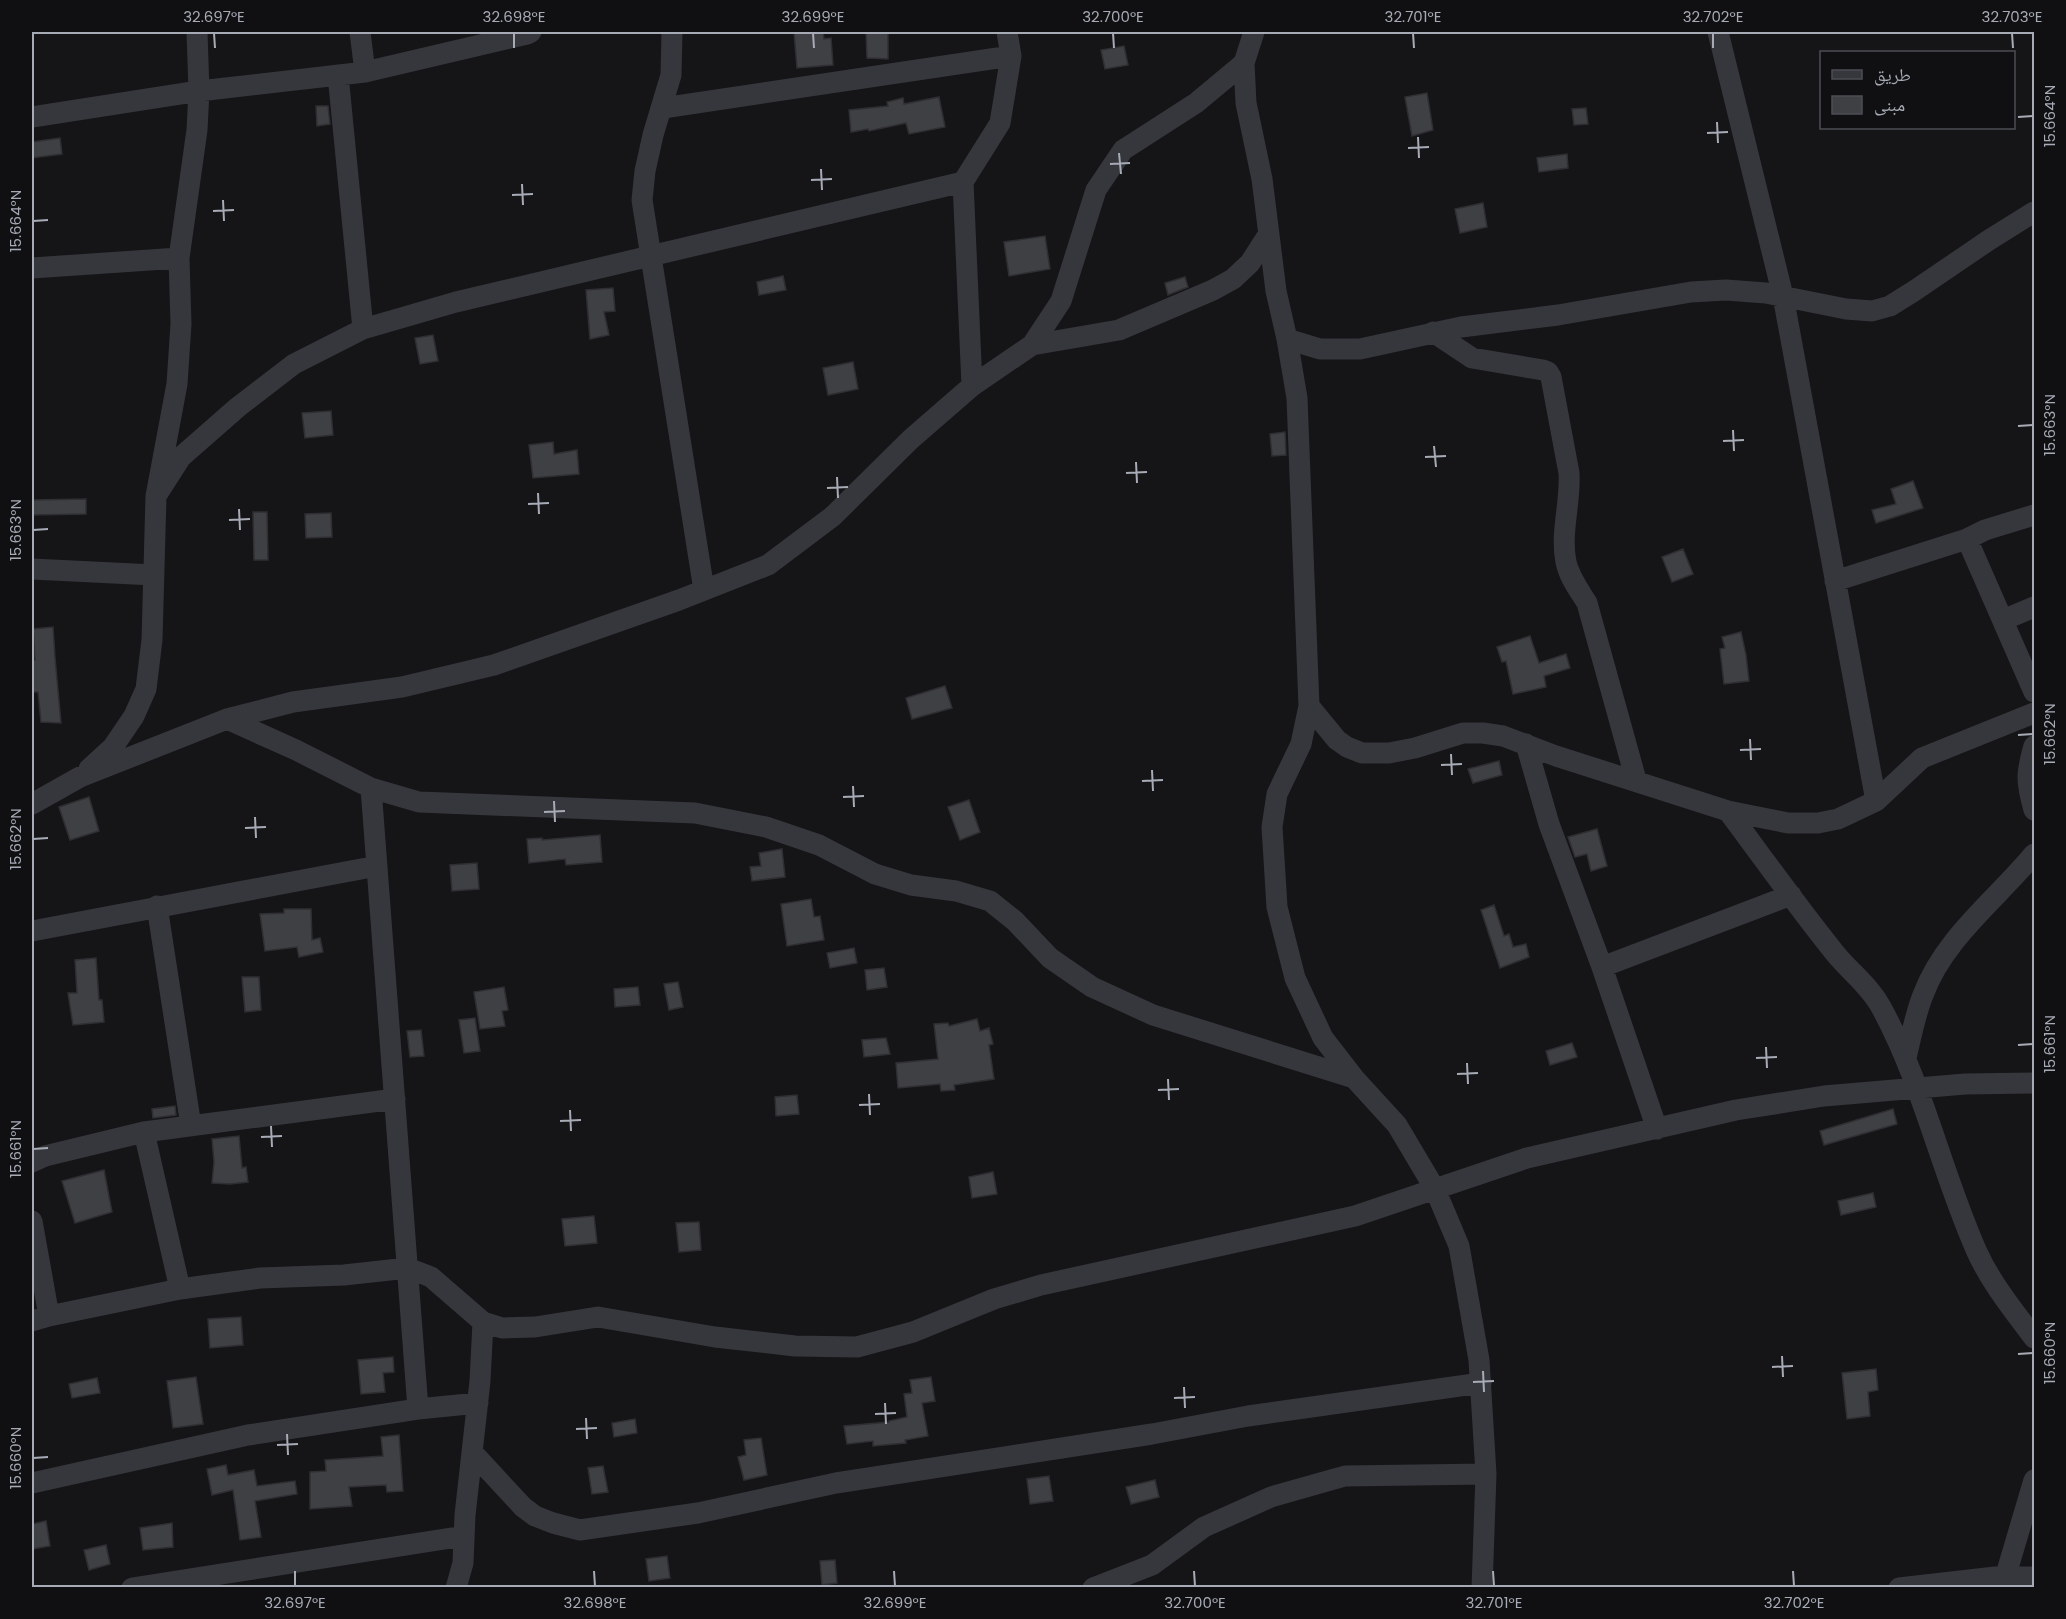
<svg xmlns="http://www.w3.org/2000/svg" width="2066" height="1619" font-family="Poppins,'Noto Naskh Arabic',sans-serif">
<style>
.building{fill:#3f4044;stroke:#2f2f33;stroke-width:1.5}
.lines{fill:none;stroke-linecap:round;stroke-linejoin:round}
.minor{stroke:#36373c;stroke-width:21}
.ticks{fill:none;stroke:#a7abb6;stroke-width:2}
.neatline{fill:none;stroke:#a7abb6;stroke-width:2}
.ticks-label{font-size:15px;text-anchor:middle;fill:#a7abb6}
</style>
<rect width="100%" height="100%" fill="#151517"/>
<path class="building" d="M 794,32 L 823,32 L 824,39 L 831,38 L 833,65 L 797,68 Z
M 866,32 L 888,32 L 888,59 L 867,58 Z
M 1124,46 L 1128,65 L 1105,69 L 1101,50 Z
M 1427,93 L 1433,130 L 1412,136 L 1405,97 Z
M 939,97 L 945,127 L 909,134 L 906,123 L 869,131 L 868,129 L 851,132 L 849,110 L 888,106 L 887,102 L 903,98 L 904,104 Z
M 316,106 L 328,106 L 330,124 L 317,126 Z
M 1586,108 L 1588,124 L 1574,125 L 1572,109 Z
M 60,138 L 62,154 L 32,158 L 32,142 Z
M 1567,154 L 1568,168 L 1539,172 L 1537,158 Z
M 1483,203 L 1487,227 L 1460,233 L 1455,209 Z
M 1045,236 L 1050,269 L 1009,276 L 1004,242 Z
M 783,276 L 786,290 L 759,295 L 757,282 Z
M 1185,277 L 1188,287 L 1168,295 L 1165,283 Z
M 613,288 L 615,311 L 604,312 L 609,335 L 590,339 L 586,290 Z
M 433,335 L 438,361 L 420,364 L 415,338 Z
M 853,362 L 858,389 L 828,395 L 823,368 Z
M 331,411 L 333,435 L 305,438 L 302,413 Z
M 1285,432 L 1286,455 L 1272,456 L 1270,434 Z
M 553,442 L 554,454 L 577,450 L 579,474 L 533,478 L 529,445 Z
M 1913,481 L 1923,508 L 1876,523 L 1872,510 L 1896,504 L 1891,489 Z
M 86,499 L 86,514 L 32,515 L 32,500 Z
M 253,512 L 267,512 L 268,560 L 254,560 Z
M 331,513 L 332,537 L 306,538 L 305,514 Z
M 1683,549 L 1693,574 L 1672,582 L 1662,557 Z
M 53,627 L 55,658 L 61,723 L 41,722 L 38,692 L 32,692 L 32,660 L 35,660 L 33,629 Z
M 1741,632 L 1746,655 L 1749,681 L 1724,684 L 1720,649 L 1725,648 L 1722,637 Z
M 1530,636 L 1539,663 L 1566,654 L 1570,668 L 1544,676 L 1546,687 L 1513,694 L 1506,661 L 1502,662 L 1497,647 Z
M 945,686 L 952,708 L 912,719 L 906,698 Z
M 1499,761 L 1502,775 L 1473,783 L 1468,769 Z
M 89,797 L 99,831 L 70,840 L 59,807 Z
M 969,800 L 980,832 L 960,840 L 948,807 Z
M 1597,829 L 1607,866 L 1591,871 L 1587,854 L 1575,857 L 1568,837 Z
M 600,835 L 602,862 L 566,865 L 565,859 L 529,863 L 527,839 L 542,838 L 542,840 Z
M 782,849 L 785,877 L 752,881 L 750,867 L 761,866 L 759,853 Z
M 477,863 L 479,889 L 452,891 L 450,865 Z
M 811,899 L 814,917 L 820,916 L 824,940 L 787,946 L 781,904 Z
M 1494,905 L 1504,936 L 1509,934 L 1513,947 L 1526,944 L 1529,957 L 1500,968 L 1481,910 Z
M 284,909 L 311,909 L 312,940 L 320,938 L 323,952 L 299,957 L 297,947 L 265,951 L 260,914 L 284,913 Z
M 854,948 L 857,963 L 830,968 L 827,953 Z
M 96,958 L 99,1000 L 102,1000 L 104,1022 L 73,1025 L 68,993 L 77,993 L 75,960 Z
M 884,968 L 887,987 L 867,990 L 865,970 Z
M 242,977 L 259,977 L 261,1010 L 245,1012 Z
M 678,982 L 683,1007 L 669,1010 L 664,984 Z
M 504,987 L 508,1010 L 502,1011 L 505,1026 L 480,1029 L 474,992 Z
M 638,987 L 640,1005 L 615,1007 L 614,989 Z
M 475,1018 L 480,1051 L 464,1053 L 459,1020 Z
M 977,1019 L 980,1031 L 989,1028 L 993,1044 L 989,1045 L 994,1079 L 954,1085 L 955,1090 L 941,1091 L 940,1084 L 898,1088 L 896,1063 L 938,1059 L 934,1024 L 948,1023 L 949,1026 Z
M 421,1030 L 424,1056 L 410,1057 L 407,1031 Z
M 886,1038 L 890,1054 L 864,1057 L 862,1040 Z
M 1572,1043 L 1577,1057 L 1550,1065 L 1546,1051 Z
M 797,1095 L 799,1114 L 776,1116 L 775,1097 Z
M 175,1106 L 176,1115 L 153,1118 L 152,1109 Z
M 1893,1109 L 1897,1124 L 1824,1145 L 1820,1131 Z
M 239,1136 L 242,1168 L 246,1167 L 248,1182 L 230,1184 L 212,1183 L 214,1162 L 212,1139 Z
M 104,1170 L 112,1212 L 75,1223 L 62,1181 Z
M 993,1172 L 997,1194 L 972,1198 L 969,1177 Z
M 1873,1193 L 1876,1207 L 1841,1215 L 1838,1201 Z
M 594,1216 L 597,1243 L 565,1246 L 562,1219 Z
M 699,1222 L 701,1250 L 679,1252 L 676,1223 Z
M 241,1317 L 243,1345 L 210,1348 L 208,1319 Z
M 393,1357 L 394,1372 L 383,1373 L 385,1392 L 361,1394 L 358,1360 Z
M 1876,1369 L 1878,1390 L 1868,1392 L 1870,1416 L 1847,1419 L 1842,1373 Z
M 196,1377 L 203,1424 L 173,1428 L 167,1381 Z
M 931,1377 L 935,1401 L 922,1403 L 928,1436 L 905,1440 L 906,1443 L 873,1446 L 873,1441 L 847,1444 L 844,1426 L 889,1422 L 889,1421 L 907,1417 L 904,1394 L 912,1393 L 910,1380 Z
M 97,1378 L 100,1393 L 72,1398 L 69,1384 Z
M 635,1419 L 637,1433 L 614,1437 L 612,1423 Z
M 399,1435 L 403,1491 L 387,1492 L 386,1485 L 349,1487 L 352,1506 L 310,1509 L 310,1472 L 326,1471 L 325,1460 L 383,1456 L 381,1437 Z
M 761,1438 L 767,1475 L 744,1480 L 738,1457 L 746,1455 L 744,1440 Z
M 226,1465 L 228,1475 L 254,1470 L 257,1486 L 295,1481 L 297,1494 L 255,1501 L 261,1537 L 240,1540 L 233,1490 L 212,1495 L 207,1469 Z
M 603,1466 L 608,1492 L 592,1494 L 588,1468 Z
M 1049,1476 L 1053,1501 L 1030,1504 L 1027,1479 Z
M 1155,1480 L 1159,1497 L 1131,1504 L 1126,1487 Z
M 46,1521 L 50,1546 L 32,1549 L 32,1524 Z
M 172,1523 L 173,1547 L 143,1550 L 140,1528 Z
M 106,1545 L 110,1564 L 89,1570 L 84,1550 Z
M 667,1556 L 670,1578 L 649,1581 L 646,1559 Z
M 835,1560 L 837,1583 L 822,1585 L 820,1561 Z"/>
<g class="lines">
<path class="minor" d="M 360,32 L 365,72
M 672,32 L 671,75 L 653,135 L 645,171 L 642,200 L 704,590
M 1254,32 L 1244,63 L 1246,103 L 1262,179 L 1276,291 L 1287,339 L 1297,398 L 1309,706 L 1301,744 L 1277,794 L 1272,827 L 1277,907 L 1295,978 L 1323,1038 L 1354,1078 L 1397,1125 L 1435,1189 L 1459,1246 L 1479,1360 L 1486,1474 L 1482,1588
M 1718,32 L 1783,296 L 1876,801
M 338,75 L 363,329
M 663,108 L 1011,56
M 32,117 L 199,91 L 365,72 L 527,34 L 531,32
M 32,268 L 179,258
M 1433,332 L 1472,358 L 1543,370 L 1548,372 L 1551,377 L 1569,473 C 1571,502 1560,533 1566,562 C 1569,577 1579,590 1587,603 L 1636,780
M 1287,339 L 1320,349 L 1360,349 L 1461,327 L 1558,315 L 1691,292 L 1726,290 L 1766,293 L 1846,309 L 1872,311 L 1890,306 L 1914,291 L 1989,240 L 2034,212
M 1032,345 L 1119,330 L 1213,290 L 1233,279 L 1250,263 L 1268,235
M 972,386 L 963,182 L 1000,123 L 1011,56 L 1007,32
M 156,496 L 181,457 L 238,407 L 294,364 L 363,329 L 456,302 L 963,182
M 1967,539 L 2034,692
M 32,569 L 154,575
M 1835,581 L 1967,539 L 1985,530 L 2034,515
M 2003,620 L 2034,607
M 1309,706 L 1337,740 L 1347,747 L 1362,753 L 1389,753 L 1415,748 L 1463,733 L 1483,733 L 1503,736 L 1556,756 L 1728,811 L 1788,823 L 1818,823 L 1838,819 L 1876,801 L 1922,758 L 2034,713
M 227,719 L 296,750 L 371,788 L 419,802 L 695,813 L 766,827 L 819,845 L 875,874 L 911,885 L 956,891 L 990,901 L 1015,921 L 1050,958 L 1092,987 L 1153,1015 L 1354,1078
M 1526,744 L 1549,824 L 1602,967 L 1657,1129
M 2034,746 C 2026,774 2026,781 2034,810
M 89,769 L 113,747 L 134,716 L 146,689 L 152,640 L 156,496 L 177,384 L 181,324 L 179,258 L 197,130 L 199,91 L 197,32
M 371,788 L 418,1409
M 32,804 L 80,777 L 227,719 L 293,702 L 402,687 L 494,665 L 679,600 L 768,565 L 833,516 L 911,439 L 972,386 L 1032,345 L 1061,301 L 1096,190 L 1123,150 L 1196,103 L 1244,63
M 1728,811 C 1763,858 1797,906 1834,952 C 1849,971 1869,985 1881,1007 C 1923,1084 1941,1171 1977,1252 C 1991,1283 2014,1311 2034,1338
M 157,906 L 191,1126
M 32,931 L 377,866
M 1602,967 L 1791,895
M 1906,1058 C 1911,1037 1915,1015 1923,995 C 1944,938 1997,899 2034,854
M 144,1132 L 180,1289
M 32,1162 L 45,1156 L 144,1132 L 395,1099
M 32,1221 L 49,1316
M 32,1321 L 49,1316 L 180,1289 L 260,1278 L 344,1275 L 408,1268 L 431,1277 L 483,1322 L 502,1328 L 535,1327 L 598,1317 L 715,1337 L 795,1346 L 857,1347 L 913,1332 L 994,1299 L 1041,1285 L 1355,1216 L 1527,1158 L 1736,1110 L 1824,1096 L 1965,1084 L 2034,1083
M 472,1452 L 523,1507 L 535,1516 L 553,1523 L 580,1530 L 698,1513 L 836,1483 L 1152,1434 L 1248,1416 L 1481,1383
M 32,1483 L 248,1435 L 418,1409 L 478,1403
M 132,1588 L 464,1536
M 456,1588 L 463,1563 L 465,1515 L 480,1381 L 483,1322
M 1093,1588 L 1152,1565 L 1204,1527 L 1271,1497 L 1345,1476 L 1486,1474
M 1899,1588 L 2004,1576 L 2034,1577
M 2002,1588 L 2034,1480"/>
</g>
<path class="ticks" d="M 214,33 L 215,48M 514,33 L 514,48M 813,33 L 814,48M 1113,33 L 1114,48M 1413,33 L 1414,48M 1713,33 L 1713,48M 2012,33 L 2013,48M 2018,117 L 2033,116M 1717,122 L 1718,143M 1707,133 L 1728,132M 1418,137 L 1419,158M 1408,148 L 1429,147M 1119,153 L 1121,174M 1110,164 L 1130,163M 821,169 L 822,190M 811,180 L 832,179M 522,184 L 523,205M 512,195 L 533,194M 223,200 L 224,221M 213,211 L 234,210M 33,221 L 48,220M 2018,426 L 2033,425M 1733,430 L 1734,451M 1723,441 L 1744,440M 1434,446 L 1436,467M 1425,457 L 1446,456M 1136,462 L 1137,483M 1126,473 L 1147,472M 837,477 L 838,498M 827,488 L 848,487M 538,493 L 539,514M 528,504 L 549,503M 239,509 L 240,530M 229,520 L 250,519M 33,530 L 48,529M 2018,735 L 2033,734M 1750,739 L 1751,760M 1740,750 L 1761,749M 1451,754 L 1452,775M 1441,765 L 1462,764M 1152,770 L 1153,791M 1142,781 L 1163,780M 853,786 L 854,807M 843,797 L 864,796M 554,801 L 555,822M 544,812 L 565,811M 255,817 L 256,838M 245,828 L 266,827M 33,839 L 48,838M 2018,1045 L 2033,1044M 1766,1047 L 1767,1068M 1756,1058 L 1777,1057M 1467,1063 L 1468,1084M 1457,1074 L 1478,1073M 1168,1079 L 1169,1100M 1158,1090 L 1179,1089M 869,1094 L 870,1115M 859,1105 L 880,1104M 570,1110 L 571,1131M 560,1121 L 581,1120M 271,1126 L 272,1147M 261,1137 L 282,1136M 33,1149 L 48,1148M 2018,1354 L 2033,1353M 1782,1356 L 1783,1377M 1772,1367 L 1793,1366M 1483,1371 L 1484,1392M 1473,1382 L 1494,1381M 1184,1387 L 1185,1408M 1174,1398 L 1195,1397M 885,1403 L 886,1424M 875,1414 L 896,1413M 586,1418 L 587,1439M 576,1429 L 597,1428M 287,1434 L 288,1455M 277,1445 L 298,1444M 33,1458 L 48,1457M 295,1571 L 295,1586M 594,1571 L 595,1586M 894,1571 L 895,1586M 1194,1571 L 1195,1586M 1493,1571 L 1494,1586M 1793,1571 L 1794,1586"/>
<rect width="2066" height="1619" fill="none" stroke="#101012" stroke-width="66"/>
<rect x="1820" y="51" width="195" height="78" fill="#101012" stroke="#4c4e54" stroke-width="1.5"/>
<rect x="1832" y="70" width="30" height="9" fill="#36373c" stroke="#4c4e54" stroke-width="1.5"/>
<text x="1874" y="81" font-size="18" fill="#a7abb6">طريق</text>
<rect x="1832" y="96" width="30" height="18" fill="#3f4044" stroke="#4c4e54" stroke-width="1.5"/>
<text x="1874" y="111" font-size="18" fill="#a7abb6">مبنى</text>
<rect x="33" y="33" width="2000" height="1553" class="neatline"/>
<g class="ticks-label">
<text x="214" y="22">32.697°E</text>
<text x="514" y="22">32.698°E</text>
<text x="813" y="22">32.699°E</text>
<text x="1113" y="22">32.700°E</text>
<text x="1413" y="22">32.701°E</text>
<text x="1713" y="22">32.702°E</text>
<text x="2012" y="22">32.703°E</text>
<text transform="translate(2050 116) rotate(-90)" y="5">15.664°N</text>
<text transform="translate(16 221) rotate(-90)" y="5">15.664°N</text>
<text transform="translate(2050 425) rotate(-90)" y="5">15.663°N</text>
<text transform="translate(16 530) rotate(-90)" y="5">15.663°N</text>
<text transform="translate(2050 734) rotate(-90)" y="5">15.662°N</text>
<text transform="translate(16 839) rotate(-90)" y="5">15.662°N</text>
<text transform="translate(2050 1044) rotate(-90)" y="5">15.661°N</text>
<text transform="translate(16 1149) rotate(-90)" y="5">15.661°N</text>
<text transform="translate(2050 1353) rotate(-90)" y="5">15.660°N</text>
<text transform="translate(16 1458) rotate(-90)" y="5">15.660°N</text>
<text x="295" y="1608">32.697°E</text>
<text x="595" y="1608">32.698°E</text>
<text x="895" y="1608">32.699°E</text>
<text x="1195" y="1608">32.700°E</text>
<text x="1494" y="1608">32.701°E</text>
<text x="1794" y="1608">32.702°E</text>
</g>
</svg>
